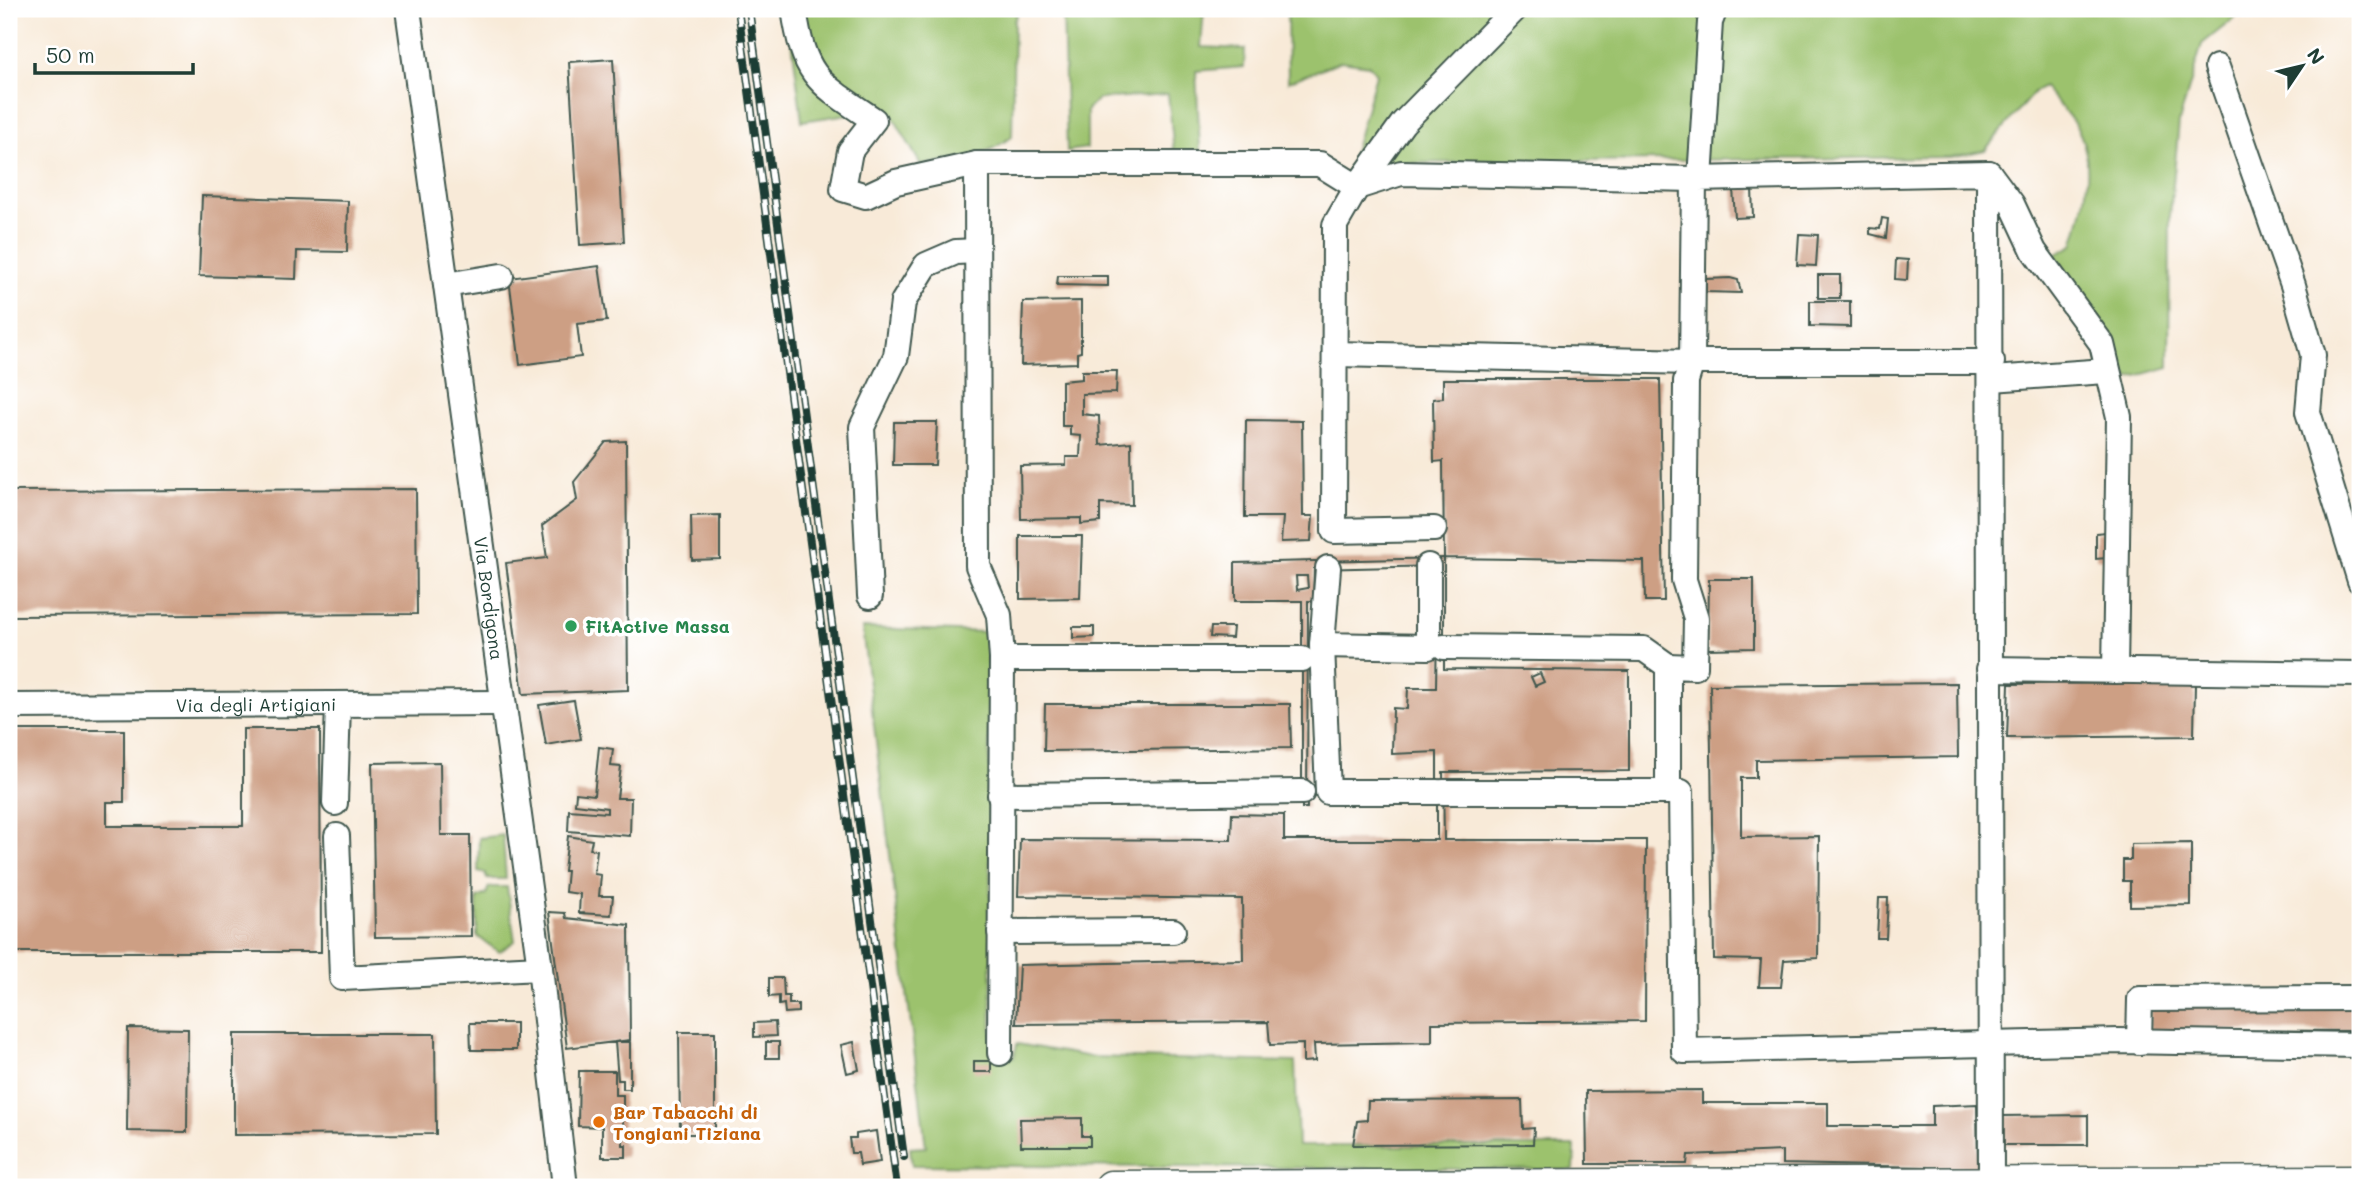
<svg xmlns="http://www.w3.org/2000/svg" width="2369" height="1196" font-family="Mali,sans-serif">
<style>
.green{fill:#9cc26d;stroke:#5e8050;stroke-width:2}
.building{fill:#cd9f84;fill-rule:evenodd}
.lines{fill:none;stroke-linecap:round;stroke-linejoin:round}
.minor-casing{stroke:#40574d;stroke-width:28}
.major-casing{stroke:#40574d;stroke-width:35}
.minor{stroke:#fff;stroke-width:24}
.major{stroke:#fff;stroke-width:32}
.rail-casing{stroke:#1f3d34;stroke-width:8}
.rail{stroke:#fff;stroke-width:5;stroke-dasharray:16;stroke-linecap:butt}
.leisure-dot{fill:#2e9e5b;stroke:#fff;stroke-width:2.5}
.food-dot{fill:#e8710a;stroke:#fff;stroke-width:2.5}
.labels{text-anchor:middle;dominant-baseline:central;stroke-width:7;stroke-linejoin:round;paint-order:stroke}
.street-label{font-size:18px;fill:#1f3d34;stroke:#fff}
.leisure-label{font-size:18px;font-weight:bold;fill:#27864d;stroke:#fff;text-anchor:start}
.food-label{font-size:18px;font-weight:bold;fill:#c56008;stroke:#fff;text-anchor:start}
</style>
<rect width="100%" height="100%" fill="#fff"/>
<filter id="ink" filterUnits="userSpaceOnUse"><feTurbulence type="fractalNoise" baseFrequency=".0143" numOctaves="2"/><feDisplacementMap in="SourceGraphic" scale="14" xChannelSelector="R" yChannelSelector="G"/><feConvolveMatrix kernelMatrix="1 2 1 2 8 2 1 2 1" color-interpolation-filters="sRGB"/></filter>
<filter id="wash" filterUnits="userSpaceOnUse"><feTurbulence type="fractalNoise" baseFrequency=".00686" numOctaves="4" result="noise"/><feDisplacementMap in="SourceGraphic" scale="28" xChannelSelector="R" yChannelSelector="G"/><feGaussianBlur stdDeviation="1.57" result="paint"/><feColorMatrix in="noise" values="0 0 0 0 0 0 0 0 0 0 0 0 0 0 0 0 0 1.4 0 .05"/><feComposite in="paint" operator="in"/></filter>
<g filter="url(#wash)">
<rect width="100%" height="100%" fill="#f8ead8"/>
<path class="green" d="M 788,9 L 1019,9 L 1014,21 L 1012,136 C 988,157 952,161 921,165 L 888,108 L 802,121 Z
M 1063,9 L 1204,9 L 1201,47 L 1245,49 L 1244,67 L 1196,71 L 1200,150 L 1186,155 L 1174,152 L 1168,94 L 1098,99 L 1087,110 L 1087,148 L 1067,151 Z
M 1287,9 L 2246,9 L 2202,44 L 2179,122 L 2170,215 L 2169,367 L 2129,378 L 2123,371 L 2113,341 L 2055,255 L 2073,245 C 2083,213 2095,170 2081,136 C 2074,119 2056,102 2044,87 L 2034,92 L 1985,150 L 1951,157 L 1400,163 L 1352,160 L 1376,74 L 1369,65 L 1341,61 L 1288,82 Z
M 862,628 L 988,632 L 992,1055 L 1014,1057 L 1017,1044 L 1091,1057 L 1295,1062 L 1298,1146 L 1575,1146 L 1574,1170 L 912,1165 L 910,1148 L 926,1147 Z
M 503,835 L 506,879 L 487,879 L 485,873 L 478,871 L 479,838 Z
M 489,887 L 507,887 L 515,941 L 499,952 L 477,936 L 477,898 L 486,894 Z"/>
<g id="blocks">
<path class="building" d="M 613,59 L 624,242 L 580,245 L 569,62 Z
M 1752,187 L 1753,217 L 1735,218 L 1733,188 Z
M 202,196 L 348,201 L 347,252 L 297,251 L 296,279 L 199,276 Z
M 1882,218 L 1888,219 L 1886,238 L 1870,234 L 1870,228 L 1880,229 Z
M 1799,234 L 1818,235 L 1816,266 L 1797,265 Z
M 1896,259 L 1908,260 L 1907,280 L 1895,279 Z
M 599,266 L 607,321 L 577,324 L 581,357 L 520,365 L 509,278 Z
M 1818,275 L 1840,275 L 1840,298 L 1818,298 Z
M 1058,276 L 1108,276 L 1108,286 L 1057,285 Z
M 1730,278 L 1738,280 L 1741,293 L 1706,292 L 1706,279 Z
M 1081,301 L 1081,352 L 1077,353 L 1077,363 L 1021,365 L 1023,302 Z
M 1810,301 L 1850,301 L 1850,327 L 1810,326 Z
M 1082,371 L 1117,371 L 1116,393 L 1082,394 L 1082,414 L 1099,416 L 1100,445 L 1131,442 L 1132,505 L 1100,504 L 1100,522 L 1081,524 L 1081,518 L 1021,519 L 1020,466 L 1066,465 L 1066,457 L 1080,457 L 1081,436 L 1070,435 L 1070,426 L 1062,426 L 1062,381 L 1082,379 Z
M 1443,379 L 1660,379 L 1664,601 L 1645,601 L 1644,561 L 1444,558 L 1443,461 L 1434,462 L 1433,399 L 1443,398 Z
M 1246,420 L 1302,421 L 1303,516 L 1313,516 L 1311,541 L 1281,542 L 1283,517 L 1245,517 Z
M 894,422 L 937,422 L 935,465 L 893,465 Z
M 626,441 L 628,690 L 523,694 L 506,563 L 547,558 L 542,526 L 577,500 L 574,482 L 606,442 Z
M 416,489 L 417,614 L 9,616 L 9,491 Z
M 720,515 L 720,559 L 692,560 L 691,516 Z
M 2106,532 L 2106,558 L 2096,559 L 2096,533 Z
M 1020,536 L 1082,536 L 1080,598 L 1020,599 Z
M 1444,558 L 1444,669 L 1629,671 L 1629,771 L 1443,772 L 1444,840 L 1646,840 L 1645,1021 L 1432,1023 L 1432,1042 L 1314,1044 L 1315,1061 L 1303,1062 L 1303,1044 L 1270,1045 L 1268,1022 L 1016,1024 L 1019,965 L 1243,960 L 1242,899 L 1018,896 L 1020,839 L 1231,840 L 1232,814 L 1284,815 L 1284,840 L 1437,840 L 1437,752 L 1392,754 L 1393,708 L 1407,709 L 1408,688 L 1436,688 L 1438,566 L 1314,569 L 1313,601 L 1308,601 L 1307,808 L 1302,808 L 1302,601 L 1235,601 L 1235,563 ZM 1296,576 L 1307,576 L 1308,588 L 1297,590 ZM 1540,673 L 1544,682 L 1535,686 L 1531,677 Z
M 1709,579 L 1754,579 L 1754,648 L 1708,649 Z
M 1073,627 L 1094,627 L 1094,637 L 1073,638 Z
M 1211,627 L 1233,627 L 1232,638 L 1210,637 Z
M 1957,683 L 1958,757 L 1756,760 L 1756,778 L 1741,778 L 1741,837 L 1819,836 L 1818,958 L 1784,960 L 1781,987 L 1759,987 L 1761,960 L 1714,959 L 1710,685 Z
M 2195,683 L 2194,736 L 2007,738 L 2009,684 Z
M 574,700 L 581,739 L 546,745 L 539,705 Z
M 1045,704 L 1290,704 L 1291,748 L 1044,751 Z
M 243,729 L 320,729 L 321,952 L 9,952 L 9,730 L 124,730 L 124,802 L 107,802 L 107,826 L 243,826 Z
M 599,747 L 613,749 L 611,766 L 621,767 L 617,798 L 631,798 L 630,836 L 568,831 L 569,810 L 607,813 L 607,808 L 575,804 L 576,793 L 594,795 Z
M 440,762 L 441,835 L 470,835 L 471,936 L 375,937 L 372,763 Z
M 568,836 L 592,840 L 590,849 L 597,850 L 594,874 L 601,875 L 599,896 L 613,896 L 611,915 L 579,913 L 580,894 L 565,892 L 567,871 L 564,871 Z
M 2191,843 L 2191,905 L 2130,906 L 2130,881 L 2123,881 L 2123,860 L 2131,860 L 2131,844 Z
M 1879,898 L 1888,898 L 1886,938 L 1877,938 Z
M 549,912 L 565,913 L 566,918 L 629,925 L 630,1040 L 567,1048 Z
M 769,978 L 783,978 L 784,996 L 789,996 L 789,1004 L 798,1004 L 798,1012 L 785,1013 L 784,1004 L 779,1005 L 779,996 L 769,997 Z
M 2150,1003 L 2360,1003 L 2360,1031 L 2150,1030 Z
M 775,1022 L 776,1036 L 754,1037 L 754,1023 Z
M 470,1023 L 516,1023 L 516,1050 L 471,1050 Z
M 128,1028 L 188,1029 L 187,1132 L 127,1131 Z
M 679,1032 L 715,1032 L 715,1134 L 680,1134 Z
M 234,1034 L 435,1034 L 436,1134 L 234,1135 Z
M 615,1042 L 630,1042 L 630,1089 L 623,1089 L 623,1080 L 618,1080 Z
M 766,1042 L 779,1042 L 779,1058 L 766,1058 Z
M 854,1042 L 859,1070 L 847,1073 L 841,1045 Z
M 974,1061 L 991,1061 L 991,1072 L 974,1072 Z
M 579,1071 L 615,1071 L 615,1095 L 623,1095 L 623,1145 L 626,1145 L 626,1157 L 602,1157 L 602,1127 L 578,1126 Z
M 1702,1090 L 1702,1103 L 1828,1103 L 1828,1126 L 1932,1126 L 1932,1106 L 1977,1104 L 1978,1168 L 1782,1164 L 1782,1151 L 1688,1155 L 1687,1164 L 1587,1164 L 1586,1091 Z
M 1522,1100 L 1523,1129 L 1534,1128 L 1533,1144 L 1353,1145 L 1357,1121 L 1367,1120 L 1368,1101 Z
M 2088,1115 L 2088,1145 L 2001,1145 L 2001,1116 Z
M 1082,1118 L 1082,1136 L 1090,1136 L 1090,1146 L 1021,1146 L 1020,1119 Z
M 876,1131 L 880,1162 L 860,1165 L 858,1153 L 851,1153 L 849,1138 L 856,1138 L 856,1134 Z"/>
</g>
</g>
<g filter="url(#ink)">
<use href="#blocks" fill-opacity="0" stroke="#40574d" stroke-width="2"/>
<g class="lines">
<defs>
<g id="minor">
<path id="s1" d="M 408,9 L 540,968 L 565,1187"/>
<path d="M 794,9 C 804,78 819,83 874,120 L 850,151 L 843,189 L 866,196 L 896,182 L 977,164"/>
<path d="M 2217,67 L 2293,285 L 2313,355 L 2308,412 L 2360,581"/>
<path d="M 1989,173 L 2012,204 L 2034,251 L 2102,344 L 2119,417 L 2115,671"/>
<path d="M 1700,179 L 1710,22 L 1715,9"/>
<path d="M 1357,187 L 1401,173 L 1694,179"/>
<path d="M 1357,187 L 1403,123 L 1515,9"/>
<path d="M 446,285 L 501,276"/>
<path d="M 1335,354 L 1692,362 L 1694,179 L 1989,173 L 1991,1183"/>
<path d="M 1992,379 L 2106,371"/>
<path d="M 1328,568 L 1322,645 L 1428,647 L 1428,566"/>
<path d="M 870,596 L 862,427 L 896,356 L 903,302 L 926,265 L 956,252 L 977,251"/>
<path d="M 1322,645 L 1328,792 L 1437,792"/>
<path d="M 1444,647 L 1644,649 L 1668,666"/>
<path d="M 1002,659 L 1302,659"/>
<path d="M 1989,669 L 2360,674"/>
<path id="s2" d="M 9,706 L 502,703"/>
<path d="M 1443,792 L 1681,792 L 1684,1051 L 2119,1041 L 2360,1045"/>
<path d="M 1668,792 L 1668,666 L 1695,667 L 1696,618 L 1684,580 L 1686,381 L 1692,362 L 1992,362"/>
<path d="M 1000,795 L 1302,792"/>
<path d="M 335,803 L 338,704"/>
<path d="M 337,836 L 342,978 L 540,968"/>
<path d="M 1000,932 L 1173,931"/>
<path d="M 2139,1042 L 2140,999 L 2360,998"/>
<path d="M 1000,1053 L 1002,659 L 999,615 L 978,566 L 977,164 L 1320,164 L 1357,187 L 1335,225 L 1334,531 L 1434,529"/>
</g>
<path id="major" d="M 1111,1187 L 2360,1182"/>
</defs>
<use href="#minor" class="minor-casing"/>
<use href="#major" class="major-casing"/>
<use href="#minor" class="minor"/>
<use href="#major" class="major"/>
<defs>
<path id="rail" d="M 738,9 L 897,1187
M 749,9 L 904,1157"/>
</defs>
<use href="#rail" class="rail-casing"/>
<use href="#rail" class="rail"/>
</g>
</g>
<circle class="leisure-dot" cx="571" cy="626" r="7"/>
<circle class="food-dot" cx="599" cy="1122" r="7"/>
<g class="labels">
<g class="street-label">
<text stroke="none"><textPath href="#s1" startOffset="595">Via Bordigona</textPath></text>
<text stroke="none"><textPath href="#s2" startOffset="247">Via degli Artigiani</textPath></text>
</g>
<g class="leisure-label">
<text x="585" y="626">FitActive Massa</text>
</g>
<g class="food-label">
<text x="613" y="1112">Bar Tabacchi di<tspan x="613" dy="21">Tongiani Tiziana</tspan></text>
</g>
</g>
<rect width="2369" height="1196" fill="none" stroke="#fff" stroke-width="35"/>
<g transform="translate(2302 66) rotate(55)" stroke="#ffffff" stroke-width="5" paint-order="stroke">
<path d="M0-5L12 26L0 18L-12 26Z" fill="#1f3d34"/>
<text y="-10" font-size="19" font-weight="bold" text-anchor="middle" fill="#1f3d34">N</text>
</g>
<path d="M35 63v10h158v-10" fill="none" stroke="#1f3d34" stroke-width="3.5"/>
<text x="46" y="63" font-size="21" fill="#1f3d34" stroke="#ffffff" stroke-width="5" paint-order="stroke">50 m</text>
</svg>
